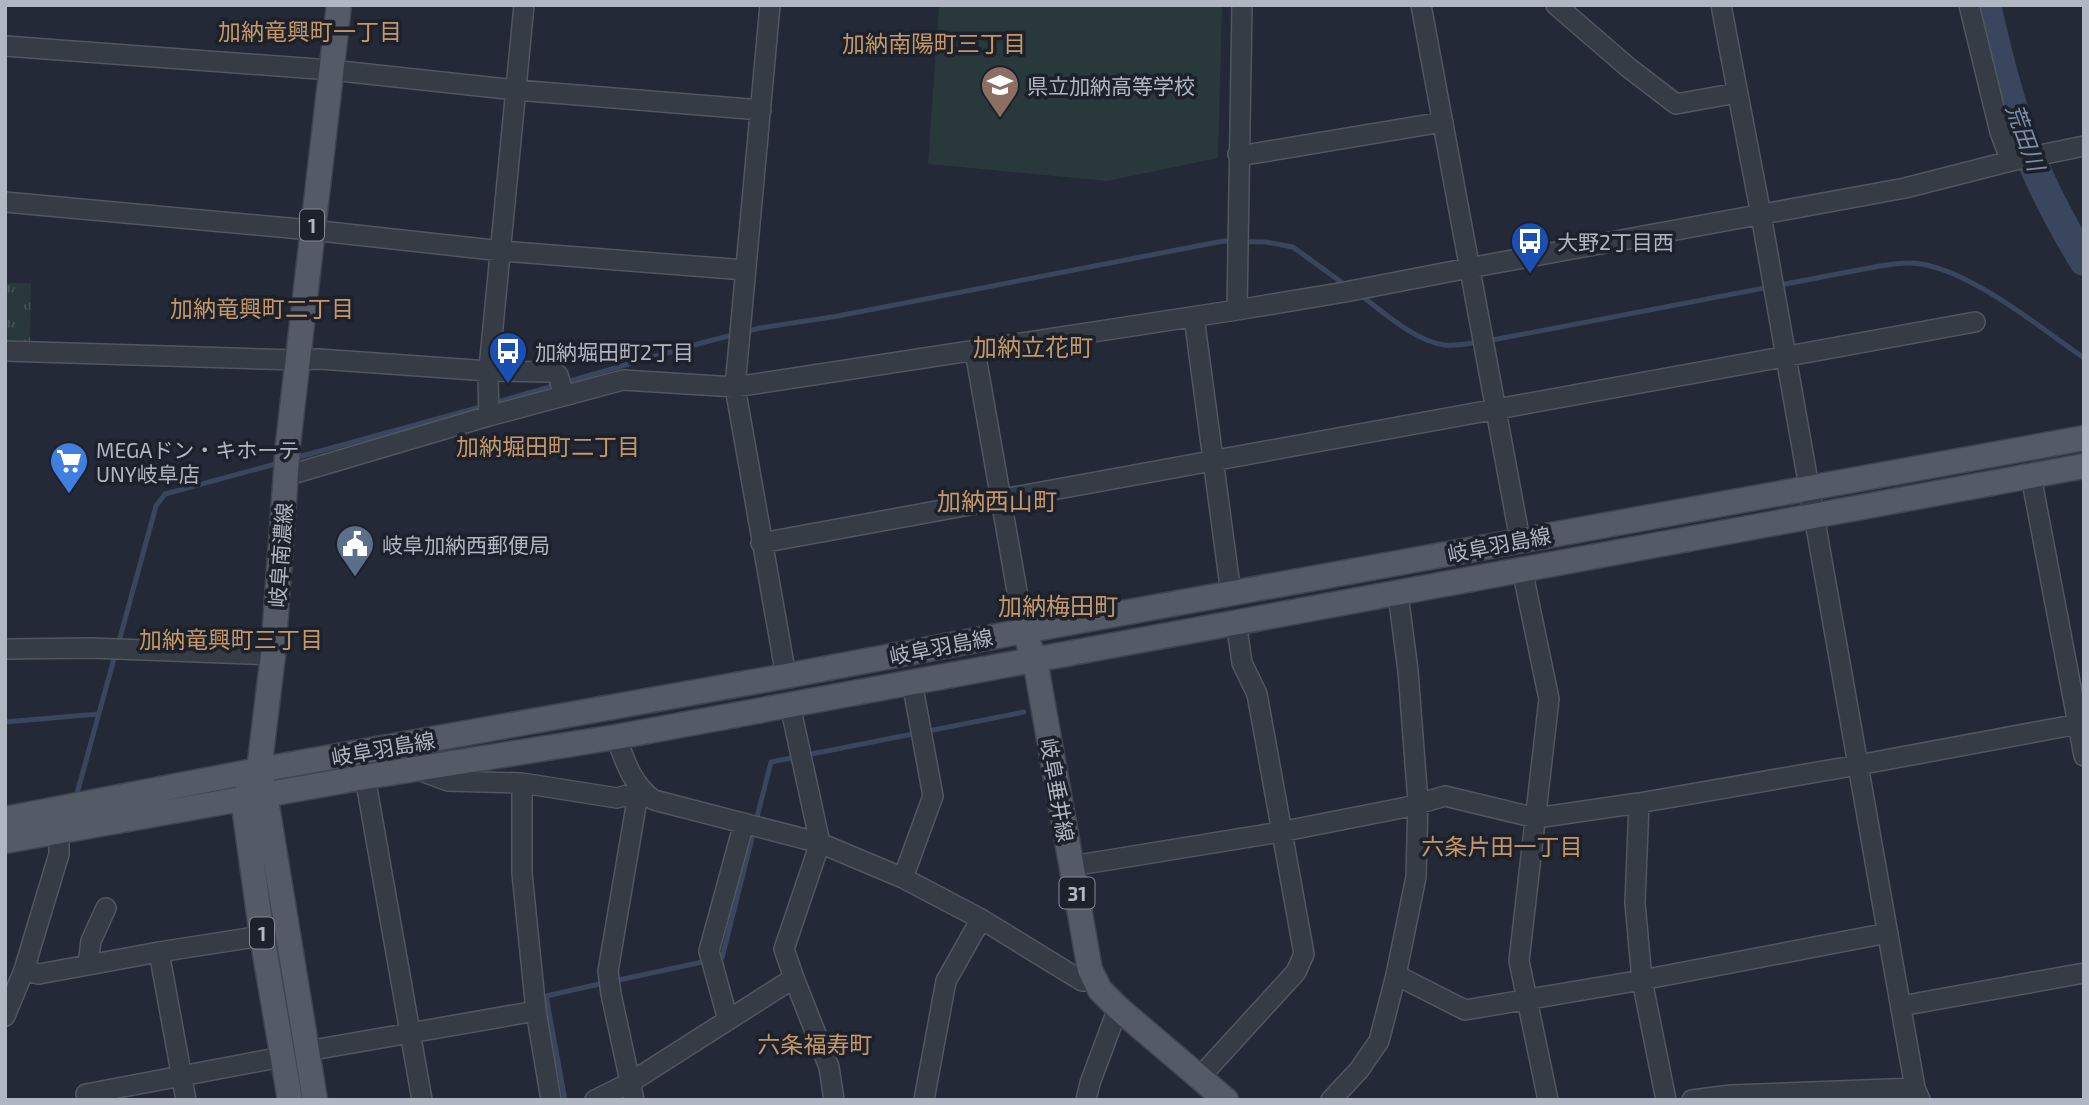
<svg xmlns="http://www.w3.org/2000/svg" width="2089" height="1105" font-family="'Exo 2','Noto Sans JP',sans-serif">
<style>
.park{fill:url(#park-tufts)}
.garden{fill:#29393b}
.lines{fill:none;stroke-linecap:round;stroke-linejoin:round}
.stream{stroke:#3a465d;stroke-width:5}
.river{stroke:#3a465d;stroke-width:30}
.minor-casing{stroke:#515661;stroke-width:22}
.major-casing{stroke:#3f4550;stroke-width:27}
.minor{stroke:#363c46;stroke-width:19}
.major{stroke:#545a66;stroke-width:24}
.labels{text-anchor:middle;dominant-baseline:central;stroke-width:7;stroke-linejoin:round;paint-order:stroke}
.shield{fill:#1c212b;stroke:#848995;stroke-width:2}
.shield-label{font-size:19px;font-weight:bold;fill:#b1b6c3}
.poi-label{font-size:21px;fill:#b1b6c3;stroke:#1c212b;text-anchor:start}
.street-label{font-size:21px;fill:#b1b6c3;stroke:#1c212b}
.neighbourhood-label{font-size:23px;fill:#c69868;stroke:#1c212b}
.water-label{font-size:23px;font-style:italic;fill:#7c8ca8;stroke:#1c212b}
.quarter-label{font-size:24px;fill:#c69868;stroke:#1c212b}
</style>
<defs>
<pattern id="park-tufts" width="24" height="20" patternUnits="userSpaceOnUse" patternTransform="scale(1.75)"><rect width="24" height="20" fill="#29393b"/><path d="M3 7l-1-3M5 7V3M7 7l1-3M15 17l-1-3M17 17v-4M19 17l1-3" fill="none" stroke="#465356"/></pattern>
</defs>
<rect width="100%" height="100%" fill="#232936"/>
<path class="park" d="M 5,283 L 31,283 L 30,341 L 5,340 Z"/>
<path class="garden" d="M 939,5 L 1222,5 L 1218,158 L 1107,181 L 928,164 Z"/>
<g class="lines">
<path class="stream" d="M 1359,294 C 1384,312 1413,340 1444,345 C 1455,346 1467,344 1478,342
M 1487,341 L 1869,268 C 1882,266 1898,262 1912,263 C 1966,266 2039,327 2084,358
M 494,403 L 705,342 L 760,328 L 838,316 L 1223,241 L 1266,242 L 1293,247 L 1348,287
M 295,458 L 484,406
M 118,645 L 156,506 L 165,494 L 279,463
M 5,722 L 98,714
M 76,797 L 115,655
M 756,821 L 771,762 L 1024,712
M 716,959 L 722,958 L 754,830
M 614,981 L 707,961
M 565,1100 L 546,996 L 604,983"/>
<path class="river" d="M 1986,5 C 1997,51 2007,96 2024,140 C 2039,182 2061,223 2084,261"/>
<defs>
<path id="minor" d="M 770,5 L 735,387 L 786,676
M 1421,5 L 1520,540
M 1556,5 L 1629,68 L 1676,104 L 1737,93
M 1721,5 L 1761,215 L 1915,1088 L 1920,1100
M 1969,5 L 2000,132 L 2011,161
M 5,46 L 331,70 L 516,90 L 761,110
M 1238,154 L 1245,155 L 1443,122
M 5,202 L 311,230 L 502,251 L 745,270
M 1237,310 L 1242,5
M 1194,317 L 1231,594
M 5,351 L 296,360 L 319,359 L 489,371 L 551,372 L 558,375 L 564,395
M 975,351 L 1024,631
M 489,416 L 488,379 L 524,5
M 286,476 L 489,416 L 623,380 L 735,387 L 1237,310 L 1345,292 L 1469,268 L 1905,188 L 2011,161 L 2084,146
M 2031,476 L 2084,756
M 761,543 L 1975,322
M 1522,569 L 1549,699 L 1519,961 L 1548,1100
M 5,649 L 92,648 L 273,655
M 790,705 L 820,843 L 784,949 L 794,978 L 829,1067 L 834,1100
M 616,737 C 625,761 632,785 654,800 L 820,843 L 903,878 L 981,919 L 1082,981 L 1096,981
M 416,769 L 448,781 L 522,783 L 617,798 L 642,791
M 365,777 L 422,1100
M 522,783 L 522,873 L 536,1011 L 551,1100
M 1639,803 L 1635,903 L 1642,980 L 1666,1100
M 1072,866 L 1280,832 L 1407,807 L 1445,796 L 1536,818 L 1639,803 L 1858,765 L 2084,723
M 903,878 L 933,796 L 912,682
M 159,952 L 186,1100
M 88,964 L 91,941 L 106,908
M 24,970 L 39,974 L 159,952 L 262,936
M 1396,975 L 1465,1010 L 1642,980 L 1888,933
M 1901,1006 L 2084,973
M 5,1016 L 24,970 L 59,854 L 59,831
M 728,1020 L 709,951 L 744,823
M 307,1051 L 536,1011
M 1200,1077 L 1296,972 L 1304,954 L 1257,694 L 1242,663 L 1236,621
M 86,1094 L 282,1057
M 595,1100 L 631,1082 L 794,978
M 634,1100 L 611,994 L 608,971 L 636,806 L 642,791
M 924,1100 L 946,981 L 981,919
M 1086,1100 L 1090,1083 L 1118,1008
M 1331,1100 L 1359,1070 L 1379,1041 L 1396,975 L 1416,877 L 1418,802 L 1408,671 L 1398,594
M 1692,1100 L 1731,1095 L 1915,1088"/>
<path id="major" d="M 1029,645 L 1035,660 L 1090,970 L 1100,990 L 1118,1008 L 1226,1100
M 252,784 L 243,799 L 262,936 L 290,1100
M 5,819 L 259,770 L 786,676 L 1024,631 L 2084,438
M 5,841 L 365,777 L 616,737 L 2084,466
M 315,1100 L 265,794 L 259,770 L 273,655 L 288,444 L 339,5"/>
</defs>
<use href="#minor" class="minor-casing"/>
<use href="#major" class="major-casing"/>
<use href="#minor" class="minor"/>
<use href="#major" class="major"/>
</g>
<defs>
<symbol id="school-pin" viewBox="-11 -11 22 30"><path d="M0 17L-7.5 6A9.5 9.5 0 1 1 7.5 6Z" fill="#8d6e63" stroke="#1c212b"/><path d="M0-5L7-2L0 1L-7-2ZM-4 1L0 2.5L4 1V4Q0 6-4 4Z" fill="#fff"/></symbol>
<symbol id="bus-pin" viewBox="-11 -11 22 30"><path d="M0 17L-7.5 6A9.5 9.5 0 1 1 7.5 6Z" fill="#1a4fb4" stroke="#1c212b"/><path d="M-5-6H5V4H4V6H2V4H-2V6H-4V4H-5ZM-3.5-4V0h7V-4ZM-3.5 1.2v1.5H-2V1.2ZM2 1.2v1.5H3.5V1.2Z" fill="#fff"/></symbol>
<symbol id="supermarket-pin" viewBox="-11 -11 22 30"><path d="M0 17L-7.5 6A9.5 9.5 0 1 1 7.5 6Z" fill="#3f7fe0" stroke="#1c212b"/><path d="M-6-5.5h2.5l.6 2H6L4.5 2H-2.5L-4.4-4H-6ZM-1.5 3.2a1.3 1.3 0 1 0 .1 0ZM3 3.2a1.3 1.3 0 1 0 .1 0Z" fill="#fff"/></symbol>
<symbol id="civic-pin" viewBox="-11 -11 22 30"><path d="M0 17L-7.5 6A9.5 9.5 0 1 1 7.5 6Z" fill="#5c6f8a" stroke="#1c212b"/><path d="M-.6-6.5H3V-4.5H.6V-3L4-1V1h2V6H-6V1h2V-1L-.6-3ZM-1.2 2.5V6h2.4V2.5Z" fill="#fff"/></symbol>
</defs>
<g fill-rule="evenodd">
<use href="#school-pin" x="978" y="63" width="44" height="60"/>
<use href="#bus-pin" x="1508" y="219" width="44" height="60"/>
<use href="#bus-pin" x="486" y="329" width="44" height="60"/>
<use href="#supermarket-pin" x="47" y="439" width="44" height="60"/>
<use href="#civic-pin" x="333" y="522" width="44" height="60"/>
</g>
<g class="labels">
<g class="shield">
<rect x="300" y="209.5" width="24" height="31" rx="5"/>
<rect x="1059.5" y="877.5" width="35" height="31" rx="5"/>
<rect x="250" y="917.5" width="24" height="31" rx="5"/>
</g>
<g class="shield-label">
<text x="312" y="225">1</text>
<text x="1077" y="893">31</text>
<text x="262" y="933">1</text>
</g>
<g class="poi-label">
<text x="1027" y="85">県立加納高等学校</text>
<text x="1557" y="241">大野2丁目西</text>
<text x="535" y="351">加納堀田町2丁目</text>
<text x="96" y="449">MEGAドン・キホーテ<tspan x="96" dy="24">UNY岐阜店</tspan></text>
<text x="382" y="544">岐阜加納西郵便局</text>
</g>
<g class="street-label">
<text transform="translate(1499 544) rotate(-11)">岐阜羽島線</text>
<text transform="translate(280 555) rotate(-86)">岐阜南濃線</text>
<text transform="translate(941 646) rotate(-11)">岐阜羽島線</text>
<text transform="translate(383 748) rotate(-10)">岐阜羽島線</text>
<text transform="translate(1058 790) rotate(80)">岐阜垂井線</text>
</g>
<g class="neighbourhood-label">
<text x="310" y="31">加納竜興町一丁目</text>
<text x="934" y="43">加納南陽町三丁目</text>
<text x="262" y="308">加納竜興町二丁目</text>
<text x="548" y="446">加納堀田町二丁目</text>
<text x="231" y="639">加納竜興町三丁目</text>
<text x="1502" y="846">六条片田一丁目</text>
<text x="815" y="1044">六条福寿町</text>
</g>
<g class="water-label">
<text transform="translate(2026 137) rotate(70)">荒田川</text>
</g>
<g class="quarter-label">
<text x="1033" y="346">加納立花町</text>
<text x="997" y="500">加納西山町</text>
<text x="1058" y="605">加納梅田町</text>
</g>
</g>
<rect width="2089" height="1105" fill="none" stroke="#b1b6c3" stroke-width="14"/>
</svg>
